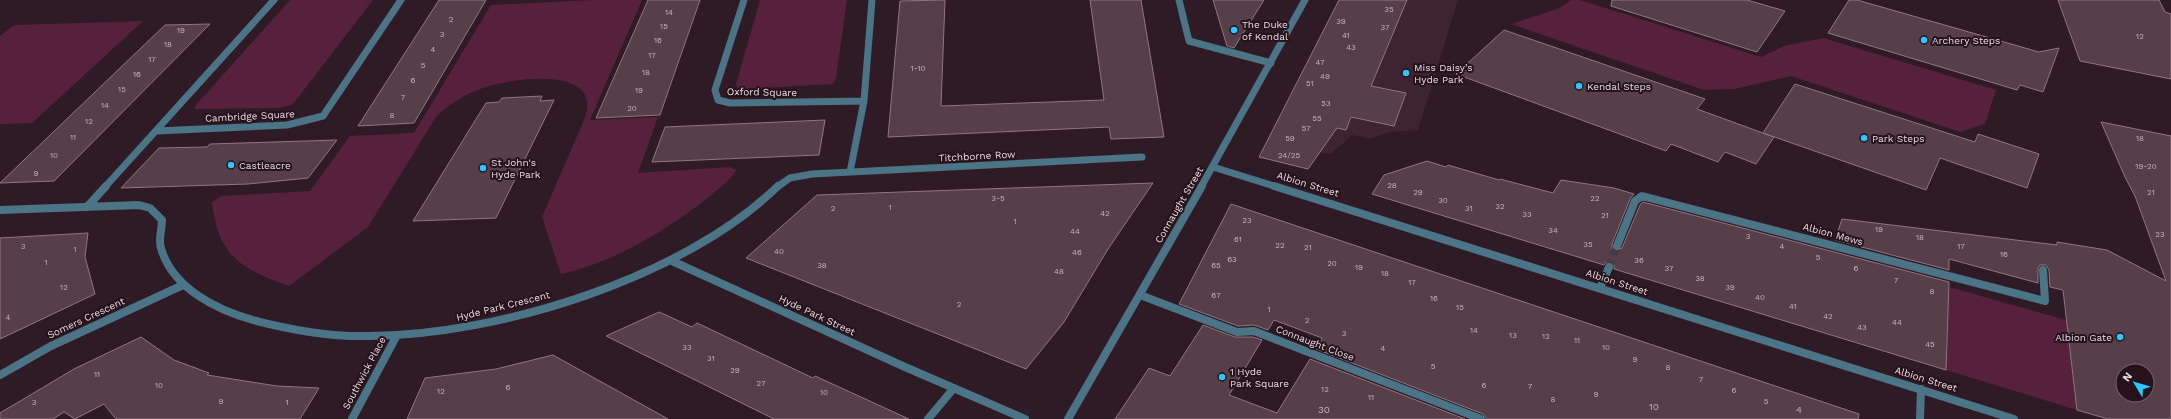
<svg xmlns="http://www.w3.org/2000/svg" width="2171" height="419" font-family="'Work Sans',sans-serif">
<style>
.built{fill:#3e2330}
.green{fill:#57213e}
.building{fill:#563f49;stroke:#907682;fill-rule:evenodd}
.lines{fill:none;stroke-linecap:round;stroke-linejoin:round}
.minor-tunnel{stroke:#4b3841;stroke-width:8;stroke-dasharray:8 4.5;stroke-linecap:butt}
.minor-far1{stroke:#4b7486;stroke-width:7}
.minor{stroke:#4b7486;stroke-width:8}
.tertiary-far1{stroke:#4b7486;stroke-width:7}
.tertiary{stroke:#4b7486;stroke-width:8}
.poi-dot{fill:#29c8ff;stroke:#25121b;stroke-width:1.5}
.labels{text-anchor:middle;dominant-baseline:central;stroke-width:4;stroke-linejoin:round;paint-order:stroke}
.number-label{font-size:8px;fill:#c5b4bb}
.poi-label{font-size:10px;fill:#eadbe1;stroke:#25121b;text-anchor:start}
.street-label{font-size:10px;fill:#eadbe1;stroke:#25121b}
.near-number-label{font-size:10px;fill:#c5b4bb}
</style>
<rect width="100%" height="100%" fill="#2f1b25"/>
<path class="built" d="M 1339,0 L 1458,0 L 1418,130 L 1389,132 L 1371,139 L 1352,135 L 1331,154 L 1320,153 L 1308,169 L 1259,157 Z"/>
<path class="green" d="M 290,0 L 373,0 L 293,104 L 280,108 L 195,109 L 195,106 Z
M 593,0 L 642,0 L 590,120 L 658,117 L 638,173 L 729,167 L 736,170 C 731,181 719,188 710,196 C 667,230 615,262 561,274 L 542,217 L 584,120 C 606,64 511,78 483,88 C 465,94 449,104 436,117 L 368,227 L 289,286 C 241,269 218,256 212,202 L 222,196 L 310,191 L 350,136 L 414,133 L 491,5 Z
M 760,0 L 847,0 L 836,78 L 833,84 L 743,89 L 738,88 L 736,84 Z
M 1571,0 L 1580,0 L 1761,57 L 1784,46 L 1823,38 L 1996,90 L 1985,124 L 1960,132 L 1791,76 L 1735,89 L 1704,90 L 1511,24 L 1560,8 Z
M 143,21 L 32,123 L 0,124 L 0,36 L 14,25 Z
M 1949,287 L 2066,320 L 2077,410 L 1946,370 Z"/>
<path class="building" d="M 439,0 L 486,0 L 414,123 L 358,126 Z
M 648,0 L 700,0 L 660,115 L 596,118 Z
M 945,0 L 941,106 L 1104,100 L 1090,0 L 1141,0 L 1164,137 L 1111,139 L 1109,127 L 888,137 L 900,1 Z
M 1213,0 L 1264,0 L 1234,48 L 1227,46 Z
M 1339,0 L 1407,0 L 1371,86 L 1406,93 L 1394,126 L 1351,117 L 1346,130 L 1337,128 L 1308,169 L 1259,157 Z
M 1612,0 L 1747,0 L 1785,11 L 1757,52 L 1611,6 Z
M 1849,0 L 1857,0 L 2039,52 L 2059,48 L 2043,92 L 2020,85 L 2017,90 L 1828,33 Z
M 2058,0 L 2159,0 L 2165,12 L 2171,14 L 2171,79 L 2080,61 Z
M 210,24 L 54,181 L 0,183 L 165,25 Z
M 1504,30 L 1705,99 L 1697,109 L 1774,137 L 1756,164 L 1725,152 L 1718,162 L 1671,144 L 1666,151 L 1456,74 Z
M 1795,84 L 1975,142 L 1978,134 L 2039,154 L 2027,188 L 1940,158 L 1926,190 L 1763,133 Z
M 542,96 L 540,101 L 554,100 L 496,218 L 413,221 L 486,103 L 499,102 L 502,98 Z
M 825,120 L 819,155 L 652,162 L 665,127 Z
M 2101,122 L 2171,136 L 2171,419 L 2108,419 L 2077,410 L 2063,290 L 2050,287 L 2049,270 L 2046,265 L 2040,265 L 2038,268 L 2038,283 L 1949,259 L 1949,270 L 1835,240 L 1842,219 L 2057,245 L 2057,242 L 2107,250 L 2166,281 L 2135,196 L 2125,177 ZM 2123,371 L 2147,371 L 2147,395 L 2123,395 Z
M 337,140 L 308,178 L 248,184 L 121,188 L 159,148 L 207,147 L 210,144 Z
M 1427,161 L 1446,167 L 1448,165 L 1499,180 L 1500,179 L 1553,193 L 1561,180 L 1614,188 L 1634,194 L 1630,199 L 1612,244 L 1612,249 L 1615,251 L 1622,248 L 1640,205 L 1643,202 L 1949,282 L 1946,370 L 1614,269 L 1614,264 L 1611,262 L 1606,262 L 1604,265 L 1372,194 L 1384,175 Z
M 1153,183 L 1108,249 L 1064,322 L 1026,369 L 746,258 L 817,195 Z
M 1231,204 L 1859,414 L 1858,419 L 1487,419 L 1483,414 L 1316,349 L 1322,338 L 1274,320 L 1268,330 L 1254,325 L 1238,326 L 1179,304 Z
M 88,233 L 85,257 L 95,294 L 0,339 L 0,238 Z
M 659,312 L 692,327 L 697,323 L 813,378 L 815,376 L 909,419 L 774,419 L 606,336 Z
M 1203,325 L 1235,337 L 1253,337 L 1262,340 L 1229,395 L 1277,413 L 1310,359 L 1465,419 L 1115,419 L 1149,368 L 1170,376 Z
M 141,337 L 174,360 L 209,373 L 207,375 L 277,386 L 319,388 L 300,419 L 116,419 L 104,404 L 75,419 L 64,412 L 53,419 L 0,419 L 0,413 L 74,369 Z
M 553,355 L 668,419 L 407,419 L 425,378 L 496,369 Z"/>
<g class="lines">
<path class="minor-tunnel" d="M 1609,267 L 1617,246"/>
<path class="minor-far1" d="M 744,0 L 715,90 L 718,100 L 730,103 L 864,101
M 1179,0 L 1189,41 L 1271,63
M 157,131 L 287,125 L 323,116 L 401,0
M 1213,167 L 1277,187
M 850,172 L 864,101 L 872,0
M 105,187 L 274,0
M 777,187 L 790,178 L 812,174 L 1142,157"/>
<path class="minor" d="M 1274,186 L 2014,419
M 87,207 L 106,186
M 0,210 L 139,205 L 150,208 L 162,220 C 162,229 158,240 161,248 C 172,288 217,310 253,320 C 291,330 330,337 369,336 C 499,335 684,278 778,186
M 1617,246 L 1635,201 L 1642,196 L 2045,301 L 2043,270
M 672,261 L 905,367 L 1025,419
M 1600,288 L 1609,267
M 1140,295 L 1237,332 L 1254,331 L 1481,419
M 0,375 L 51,346 L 183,285
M 352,419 L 396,337
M 928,419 L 954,388
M 1920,419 L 1921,389"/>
<path class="tertiary-far1" d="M 1201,187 L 1305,0"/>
<path class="tertiary" d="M 1068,419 L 1202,186"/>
</g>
<g class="poi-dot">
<circle cx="1234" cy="30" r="4"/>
<circle cx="1924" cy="40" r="4"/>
<circle cx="1406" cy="73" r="4"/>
<circle cx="1579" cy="86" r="4"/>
<circle cx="1864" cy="138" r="4"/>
<circle cx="231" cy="165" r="4"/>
<circle cx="483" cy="168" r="4"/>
<circle cx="2120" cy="337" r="4"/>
<circle cx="1222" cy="377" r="4"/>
</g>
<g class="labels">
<g class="number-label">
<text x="1389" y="9">35</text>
<text x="669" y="12">14</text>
<text x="451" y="19">2</text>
<text x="1341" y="21">39</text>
<text x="664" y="26">15</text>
<text x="1385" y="27">37</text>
<text x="181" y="30">19</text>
<text x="442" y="34">3</text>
<text x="1346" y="35">41</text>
<text x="2140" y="36">12</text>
<text x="658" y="40">16</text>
<text x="168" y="44">18</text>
<text x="1351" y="47">43</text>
<text x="433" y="49">4</text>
<text x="652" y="55">17</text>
<text x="152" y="59">17</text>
<text x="1320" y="62">47</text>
<text x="423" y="65">5</text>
<text x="918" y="68">1-10</text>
<text x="646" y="72">18</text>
<text x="137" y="74">16</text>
<text x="1325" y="76">49</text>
<text x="413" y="80">6</text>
<text x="1310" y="83">51</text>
<text x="122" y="89">15</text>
<text x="639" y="90">19</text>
<text x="403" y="97">7</text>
<text x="1326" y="103">53</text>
<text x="105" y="105">14</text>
<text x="632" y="108">20</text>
<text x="392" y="115">8</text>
<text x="1317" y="118">55</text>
<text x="89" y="121">12</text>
<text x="1306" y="128">57</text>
<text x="73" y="137">11</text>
<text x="1290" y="138">59</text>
<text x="2140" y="138">18</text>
<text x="54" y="155">10</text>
<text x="1289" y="155">24/25</text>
<text x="2146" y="166">19-20</text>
<text x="36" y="173">9</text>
<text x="1392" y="185">28</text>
<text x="1418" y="192">29</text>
<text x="2151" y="192">21</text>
<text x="998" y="198">3-5</text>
<text x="1595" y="198">22</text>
<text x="1443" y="200">30</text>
<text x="1500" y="206">32</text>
<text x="890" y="207">1</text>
<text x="833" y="208">2</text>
<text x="1469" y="208">31</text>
<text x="1105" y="213">42</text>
<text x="1527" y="214">33</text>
<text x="1605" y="215">21</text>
<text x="1247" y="220">23</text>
<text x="1015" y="221">1</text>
<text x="1879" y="229">19</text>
<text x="1553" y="230">34</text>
<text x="1075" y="231">44</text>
<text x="2160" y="234">23</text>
<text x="1748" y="236">3</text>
<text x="1920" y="237">18</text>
<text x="1238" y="239">61</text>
<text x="1588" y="244">35</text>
<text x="1280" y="245">22</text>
<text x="23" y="246">3</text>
<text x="1782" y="246">4</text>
<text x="1961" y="246">17</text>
<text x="1308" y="247">21</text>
<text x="75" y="249">1</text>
<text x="779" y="251">40</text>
<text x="1077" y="252">46</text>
<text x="2004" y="254">16</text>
<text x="1818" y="257">5</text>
<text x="1232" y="259">63</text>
<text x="1639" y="260">36</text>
<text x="46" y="262">1</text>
<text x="1332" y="263">20</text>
<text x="822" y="265">38</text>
<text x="1216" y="265">65</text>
<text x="1359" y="267">19</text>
<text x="1669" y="268">37</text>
<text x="1856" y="268">6</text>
<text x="1059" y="271">48</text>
<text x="1385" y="273">18</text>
<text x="1700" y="278">38</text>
<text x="1896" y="280">7</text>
<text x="1412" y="282">17</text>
<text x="64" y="287">12</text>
<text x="1730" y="287">39</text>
<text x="1932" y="291">8</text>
<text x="1216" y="295">67</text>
<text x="1760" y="297">40</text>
<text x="1434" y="298">16</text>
<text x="959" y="304">2</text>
<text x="1793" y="306">41</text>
<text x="1460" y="307">15</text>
<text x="1269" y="309">1</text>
<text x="1828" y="316">42</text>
<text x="8" y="317">4</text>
<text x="1307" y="320">2</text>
<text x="1897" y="322">44</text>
<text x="1862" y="327">43</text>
<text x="1474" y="330">14</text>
<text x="1344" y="333">3</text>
<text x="1513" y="335">13</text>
<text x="1546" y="336">12</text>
<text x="1577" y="340">11</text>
<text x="1930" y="344">45</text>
<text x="687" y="347">33</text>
<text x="1606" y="347">10</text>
<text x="1383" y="348">4</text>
<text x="711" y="358">31</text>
<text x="1635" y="359">9</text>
<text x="1433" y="366">5</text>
<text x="1668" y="367">8</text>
<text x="735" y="370">29</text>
<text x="97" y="374">11</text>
<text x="1701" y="379">7</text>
<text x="761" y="383">27</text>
<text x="159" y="385">10</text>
<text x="1484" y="385">6</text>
<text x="1530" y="386">7</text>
<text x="508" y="387">6</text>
<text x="1325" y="389">12</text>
<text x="1734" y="390">6</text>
<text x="441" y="391">12</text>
<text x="824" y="392">10</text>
<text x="1596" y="394">9</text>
<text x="1371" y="397">11</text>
<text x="1553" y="399">8</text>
<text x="221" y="401">9</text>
<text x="1766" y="401">5</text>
<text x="34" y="402">3</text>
<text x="287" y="402">1</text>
</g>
<g class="poi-label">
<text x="1242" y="24">The Duke<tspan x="1242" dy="12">of Kendal</tspan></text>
<text x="1932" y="40">Archery Steps</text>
<text x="1414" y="67">Miss Daisy’s<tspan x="1414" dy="12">Hyde Park</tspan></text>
<text x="1587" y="86">Kendal Steps</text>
<text x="1872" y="138">Park Steps</text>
<text x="491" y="162">St John's<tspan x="491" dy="12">Hyde Park</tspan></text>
<text x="239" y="165">Castleacre</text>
<text x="2112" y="337" text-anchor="end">Albion Gate</text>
<text x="1230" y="371">1 Hyde<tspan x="1230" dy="12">Park Square</tspan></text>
</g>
<g class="street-label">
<text transform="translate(762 92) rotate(1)">Oxford Square</text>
<text transform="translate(250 116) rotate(-3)">Cambridge Square</text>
<text transform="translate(977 156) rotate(-3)">Titchborne Row</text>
<text transform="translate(1308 184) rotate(17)">Albion Street</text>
<text transform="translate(1179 205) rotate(-60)">Connaught Street</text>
<text transform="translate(1833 234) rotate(15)">Albion Mews</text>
<text transform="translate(1617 282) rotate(18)">Albion Street</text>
<text transform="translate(503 306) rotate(-14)">Hyde Park Crescent</text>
<text transform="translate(817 315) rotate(25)">Hyde Park Street</text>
<text transform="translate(86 318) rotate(-25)">Somers Crescent</text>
<text transform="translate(1315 343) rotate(21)">Connaught Close</text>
<text transform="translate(364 373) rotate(-62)">Southwick Place</text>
<text transform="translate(1926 379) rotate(17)">Albion Street</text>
</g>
<g class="near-number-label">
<text x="1654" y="406">10</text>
<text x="1324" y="409">30</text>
<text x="1799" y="409">4</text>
</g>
</g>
<g transform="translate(2135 383) rotate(308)"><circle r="19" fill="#25121b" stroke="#74626a"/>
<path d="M0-3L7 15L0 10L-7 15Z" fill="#29c8ff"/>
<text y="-6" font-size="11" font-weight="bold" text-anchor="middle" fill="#eadbe1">N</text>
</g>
</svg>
